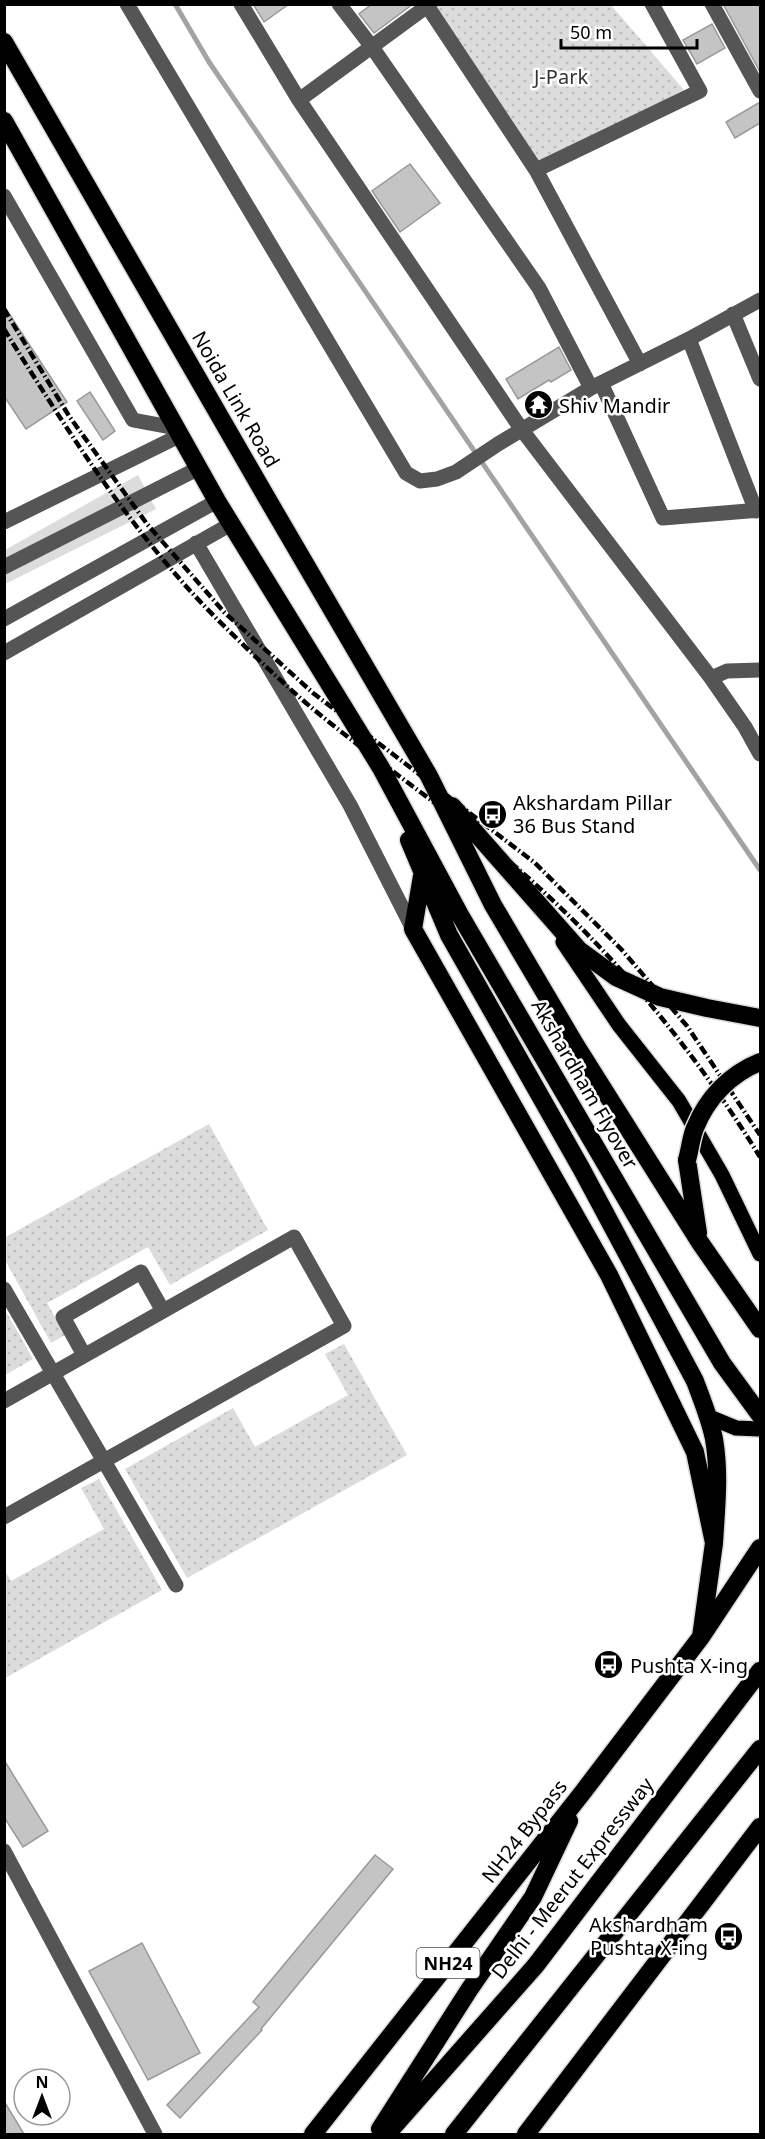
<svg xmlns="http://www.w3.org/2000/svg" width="765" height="2139" font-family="'Noto Sans',sans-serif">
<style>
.park{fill:url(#park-dots)}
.garden{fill:#dcdcdc}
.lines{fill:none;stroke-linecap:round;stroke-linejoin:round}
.stream{stroke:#a3a3a3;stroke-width:5}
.building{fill:#c4c4c4;stroke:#999;stroke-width:1.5}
.major-casing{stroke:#dbdbdb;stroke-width:18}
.highway-casing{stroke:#dbdbdb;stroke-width:21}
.minor{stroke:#555;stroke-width:15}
.major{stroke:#000;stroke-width:15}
.highway{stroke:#000;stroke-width:18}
.rail{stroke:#000;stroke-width:4.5;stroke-dasharray:9 3 1.5 3;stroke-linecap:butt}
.highway-bridge-casing{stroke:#dbdbdb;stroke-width:21;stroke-linecap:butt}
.highway-bridge{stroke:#000;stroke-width:18}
.labels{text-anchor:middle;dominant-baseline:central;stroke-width:5;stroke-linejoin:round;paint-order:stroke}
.shield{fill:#fff;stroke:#4c4c4c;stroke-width:1.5}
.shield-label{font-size:18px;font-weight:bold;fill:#000}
.park-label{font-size:20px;fill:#333;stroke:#fff}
.street-label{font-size:20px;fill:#000;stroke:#fff}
.poi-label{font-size:20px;fill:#000;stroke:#fff;text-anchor:start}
</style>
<defs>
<pattern id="park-dots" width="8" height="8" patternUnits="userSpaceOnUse" patternTransform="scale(1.5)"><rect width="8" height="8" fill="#dcdcdc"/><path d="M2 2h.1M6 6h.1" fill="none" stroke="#bbb" stroke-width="1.8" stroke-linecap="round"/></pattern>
</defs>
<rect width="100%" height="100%" fill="#fff"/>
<path class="park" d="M 437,4 L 611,5 L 684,90 L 537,168 L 433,7 Z
M 209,1124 L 268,1230 L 170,1285 L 148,1247 L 47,1303 L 65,1335 L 51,1343 L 5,1260 L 4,1238 Z
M 4,1308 L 33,1359 L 5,1375 L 4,1375 Z
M 344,1344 L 407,1455 L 187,1578 L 125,1469 L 233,1408 L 255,1447 L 348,1395 L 325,1354 Z
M 99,1479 L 162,1590 L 5,1678 L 5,1571 L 11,1581 L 104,1529 L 81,1488 Z"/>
<path class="garden" d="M 138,475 L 156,509 L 5,584 L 5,550 Z"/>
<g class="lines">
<path class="stream" d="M 175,4 L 209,62 L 760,870"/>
</g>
<path class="building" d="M 253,4 L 289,4 L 264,22 Z
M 372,4 L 413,4 L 374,33 L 359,14 Z
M 723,4 L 760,4 L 760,72 Z
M 712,24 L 725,48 L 697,64 L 683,40 Z
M 760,102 L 760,123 L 735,138 L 726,122 Z
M 410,164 L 440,203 L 400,232 L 372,191 Z
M 4,306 L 67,402 L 26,429 L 4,396 Z
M 559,347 L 571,370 L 551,382 L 549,380 L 518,399 L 506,379 Z
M 90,392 L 115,431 L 103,440 L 77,401 Z
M 4,1760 L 48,1831 L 23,1847 L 4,1817 Z
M 375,1855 L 393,1869 L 261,2029 L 262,2030 L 180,2118 L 167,2105 L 259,2007 L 253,2002 Z
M 142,1943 L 200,2053 L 148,2080 L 89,1971 Z
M 4,2101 L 24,2134 L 4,2134 Z"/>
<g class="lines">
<defs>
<path id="major" d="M 563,942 L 619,1025 L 679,1101 L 722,1175 L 760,1254
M 707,1416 L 736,1428 L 760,1429"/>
<path id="highway" d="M 4,42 L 268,500 L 429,776 L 493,905 L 575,1044 L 699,1241 L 760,1329
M 4,121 L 217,501 L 381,768 L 460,915 L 722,1363 L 760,1415
M 452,806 L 579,950 L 616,977 L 660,997 L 707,1008 L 760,1018
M 409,840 L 449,935 L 581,1168 L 695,1381 C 702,1400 710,1419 714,1439 C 720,1473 716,1509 714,1543
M 422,876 L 413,929 L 609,1275 L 695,1452 L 714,1543 L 701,1637
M 687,1160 L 698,1233
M 380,2129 L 469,1990 L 533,1897 L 569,1821
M 313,2134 L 583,1792 L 701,1637 L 760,1548
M 387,2134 L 536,1965 L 760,1671
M 454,2134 L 760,1749
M 526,2134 L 760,1827"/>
</defs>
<use href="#major" class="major-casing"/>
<use href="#highway" class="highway-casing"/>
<path class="minor" d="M 127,4 L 406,473 L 420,481 L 437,479 L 456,472 L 498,444 L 591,388 L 689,339 L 760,300
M 241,4 L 299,100 L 522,430 L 711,678 L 745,727 L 760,754
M 339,4 L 372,47 L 539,288 L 591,388
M 426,4 L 536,170 L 640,364
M 712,4 L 760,91
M 299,100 L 430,4
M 536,170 L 700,91 L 652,4
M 4,196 L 133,420 L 176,428
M 733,314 L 760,379
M 689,339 L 756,511
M 601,383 L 663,518 L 760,510
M 4,522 L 181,435
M 196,543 L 350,805 L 413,929
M 4,567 L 199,468
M 4,619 L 217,501
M 4,653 L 231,524
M 711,678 L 727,671 L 760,670
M 4,1289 L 176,1585
M 84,1355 L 63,1317 L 141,1272 L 163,1311
M 4,1401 L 294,1237 L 344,1326 L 4,1517
M 4,1851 L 155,2134"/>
<use href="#major" class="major"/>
<use href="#highway" class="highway"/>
<path class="rail" d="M 4,309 L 69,416 L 147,524 L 224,612 L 313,693 L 535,863 L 621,949 L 687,1026 L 760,1135
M 4,329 C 67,430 131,532 215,617 C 244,646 275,676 306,703 C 377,763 455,814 525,875 C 617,956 696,1053 760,1157"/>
<defs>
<path id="highway-bridge" d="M 687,1160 C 690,1150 691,1137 695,1128 C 707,1098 730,1074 760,1062"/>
</defs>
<use href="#highway-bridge" class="highway-bridge-casing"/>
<use href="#highway-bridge" class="highway-bridge"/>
</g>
<defs>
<symbol id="temple-disc" viewBox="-11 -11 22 22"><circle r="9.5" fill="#000" stroke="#fff"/><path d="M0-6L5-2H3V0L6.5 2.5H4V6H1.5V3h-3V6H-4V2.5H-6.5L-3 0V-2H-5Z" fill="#fff"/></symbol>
<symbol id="bus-disc" viewBox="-11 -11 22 22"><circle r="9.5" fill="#000" stroke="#fff"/><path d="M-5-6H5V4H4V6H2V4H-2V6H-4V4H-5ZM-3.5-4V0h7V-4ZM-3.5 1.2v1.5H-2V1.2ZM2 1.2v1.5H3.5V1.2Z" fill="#fff"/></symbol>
</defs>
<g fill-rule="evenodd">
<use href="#temple-disc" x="522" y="388" width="33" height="33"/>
<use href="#bus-disc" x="476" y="798" width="33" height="33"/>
<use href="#bus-disc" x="592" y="1648" width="33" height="33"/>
<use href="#bus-disc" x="712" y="1920" width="33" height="33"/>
</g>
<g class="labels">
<rect class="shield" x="416.5" y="1948" width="63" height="30" rx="4.5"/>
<g class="shield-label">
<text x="448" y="1963">NH24</text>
</g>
<g class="park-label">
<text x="561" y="76">J-Park</text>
</g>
<g class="street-label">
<text transform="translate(236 399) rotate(60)">Noida Link Road</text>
<text transform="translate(585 1084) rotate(60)">Akshardham Flyover</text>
<text transform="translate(524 1831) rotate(-52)">NH24 Bypass</text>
<text transform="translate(572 1878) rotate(-52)">Delhi - Meerut Expressway</text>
</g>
<g class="poi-label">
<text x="559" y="405">Shiv Mandir</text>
<text x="513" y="802">Akshardam Pillar<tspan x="513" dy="23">36 Bus Stand</tspan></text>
<text x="630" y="1665">Pushta X-ing</text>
<text x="708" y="1924" text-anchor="end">Akshardham<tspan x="708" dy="23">Pushta X-ing</tspan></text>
</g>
</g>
<rect width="765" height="2139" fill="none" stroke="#000000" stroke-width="12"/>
<g transform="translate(42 2097)"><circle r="28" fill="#ffffff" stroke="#999999" stroke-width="1.5"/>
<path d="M0-4.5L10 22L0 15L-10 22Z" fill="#000000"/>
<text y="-9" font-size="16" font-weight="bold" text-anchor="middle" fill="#000000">N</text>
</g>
<path d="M561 39v9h136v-9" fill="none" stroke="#000000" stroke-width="3"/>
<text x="570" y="39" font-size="18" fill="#000000" stroke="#ffffff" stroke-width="4.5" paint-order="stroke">50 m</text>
</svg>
